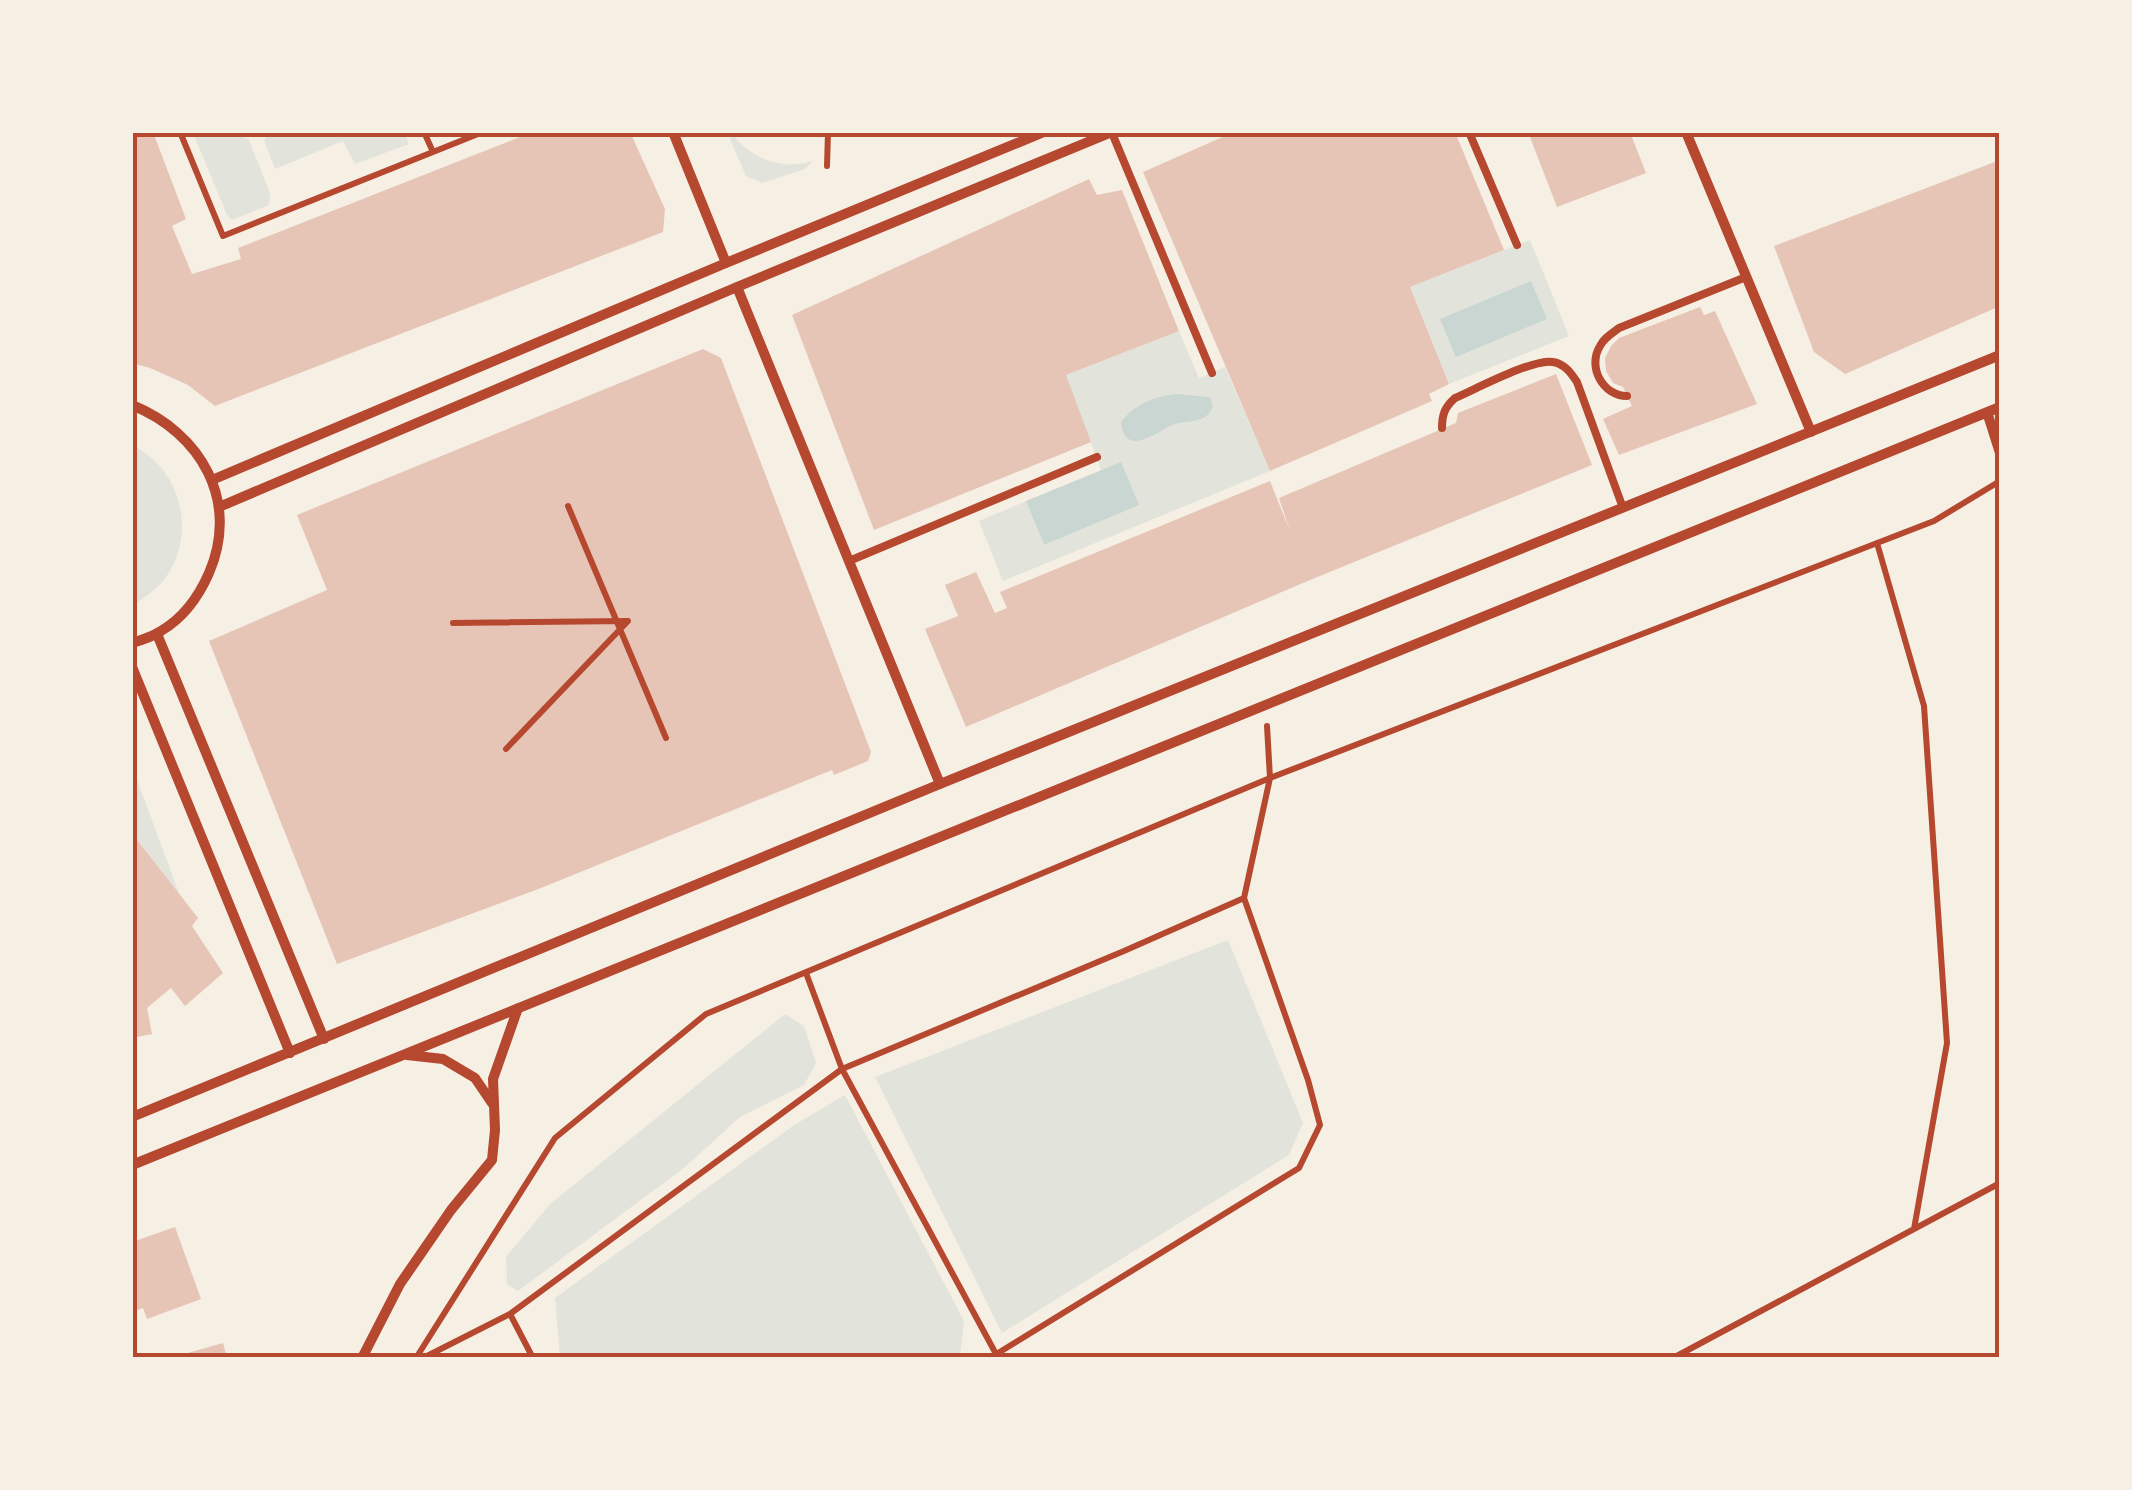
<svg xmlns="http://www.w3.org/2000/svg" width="2132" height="1490" font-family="Inter,sans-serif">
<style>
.green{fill:#e2e4dc}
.water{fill:#c9d6d2}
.building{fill:#e6c5b7}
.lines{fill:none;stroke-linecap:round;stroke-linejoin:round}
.path{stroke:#b5482f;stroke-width:6}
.service{stroke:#b5482f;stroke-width:8}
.minor{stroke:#b5482f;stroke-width:10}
.neatline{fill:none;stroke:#b5482f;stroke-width:4}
</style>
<rect width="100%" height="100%" fill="#f6efe4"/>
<path class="green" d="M 404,132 L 409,144 L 355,164 L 343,141 L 275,169 L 264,140 L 274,133 Z
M 193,133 L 234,133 L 249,140 L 270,193 L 269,205 L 232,220 L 227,215 Z
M 732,133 C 750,159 783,171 813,161 L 805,169 L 762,183 L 746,176 L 730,139 Z
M 1530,240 L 1569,336 L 1449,384 L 1410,287 Z
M 1179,331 L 1199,378 L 1225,367 L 1270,471 L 1003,581 L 979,521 L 1026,501 L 1044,545 L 1101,470 L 1066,375 Z
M 132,445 C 179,467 197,530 168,574 C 159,588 146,597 133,605 Z
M 133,769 L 180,896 L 133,833 Z
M 1228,940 L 1303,1123 L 1289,1155 L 1002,1333 L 875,1077 Z
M 785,1014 L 804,1026 L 816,1063 L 804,1085 L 740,1117 L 684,1168 L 518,1291 L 507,1284 L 506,1257 L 550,1204 Z
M 845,1095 L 964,1321 L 960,1357 L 560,1357 L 555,1298 L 794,1125 Z"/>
<path class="water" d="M 1531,281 L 1547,319 L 1456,357 L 1440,319 Z
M 1177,394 L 1210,397 C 1212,404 1214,406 1210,412 C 1202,424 1183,420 1172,425 C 1155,433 1125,458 1121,422 C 1135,404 1155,396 1177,394 Z
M 1121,462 L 1139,505 L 1044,545 L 1026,501 Z"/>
<path class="building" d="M 132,132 L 153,132 L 186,219 L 172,226 L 192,274 L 241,259 L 238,248 L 533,132 L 630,132 L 665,209 L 663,232 L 215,406 L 188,385 L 150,368 L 132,363 Z
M 1234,132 L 1455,132 L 1504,250 L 1410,287 L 1449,384 L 1429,394 L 1432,401 L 1270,471 L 1143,172 Z
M 1528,132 L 1630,132 L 1646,173 L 1557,207 Z
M 2000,160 L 2000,306 L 1845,374 L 1814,352 L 1774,246 Z
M 1089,179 L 1097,195 L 1122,190 L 1179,331 L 1066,375 L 1091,442 L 874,530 L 792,315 Z
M 1700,307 L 1704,315 L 1715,311 L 1757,404 L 1619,455 L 1603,419 L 1632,406 L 1623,387 L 1613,383 L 1606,371 L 1605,358 L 1611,346 L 1619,338 Z
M 703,349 L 721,358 L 871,752 L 868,761 L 834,775 L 832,770 L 541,888 L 337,964 L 209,641 L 327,590 L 297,515 Z
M 1556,374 L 1592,465 L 1310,580 L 966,727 L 925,629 L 958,616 L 945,585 L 976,572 L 995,613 L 1007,608 L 1000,592 L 1270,481 L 1290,531 L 1279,498 L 1456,423 L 1458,413 Z
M 132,833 L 198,918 L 192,926 L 223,973 L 185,1006 L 171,988 L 147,1008 L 152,1034 L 132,1038 Z
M 175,1227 L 201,1299 L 147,1319 L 143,1308 L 132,1312 L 132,1286 L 135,1285 L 132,1277 L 132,1242 Z
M 223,1343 L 227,1358 L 177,1358 L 177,1356 Z"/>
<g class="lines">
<path class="path" d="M 180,132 L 223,236 L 483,132
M 424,132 L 433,152
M 827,166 L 828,132
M 568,506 L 666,738
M 1877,543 L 1924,706 L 1947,1043 L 1914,1229
M 453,623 L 628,621 L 506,749
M 806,973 L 842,1069 L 996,1354
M 510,1314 L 533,1358
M 416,1358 L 555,1138 L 706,1014 L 1270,778 L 1934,521 L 2000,481
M 423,1358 L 510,1314 L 842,1069 L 1124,951 L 1244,898 L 1270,778 L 1267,726
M 990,1358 L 1299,1168 L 1320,1125 L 1308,1080 L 1244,898
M 1673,1358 L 2000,1183"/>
<path class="service" d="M 1469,132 L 1517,245
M 1112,133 L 1212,373
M 1627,396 C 1603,396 1587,367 1600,346 C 1604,338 1611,334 1619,328 L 1746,277
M 1442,428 C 1442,414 1445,407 1455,398 C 1476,389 1534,358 1553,362 C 1565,364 1571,373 1577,382 L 1623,508
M 849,561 L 1097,457"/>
<path class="minor" d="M 673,132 L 726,263
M 1686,132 L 1811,432
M 737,287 L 940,784
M 132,405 C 201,433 240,501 209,573 C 199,596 183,618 161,631 C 152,637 142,640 132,643
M 1987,412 L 2000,453
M 212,480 L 726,263 L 1044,132
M 219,507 L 737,287 L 1112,132
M 157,634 L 324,1039
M 132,667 L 290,1053
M 407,1055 L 443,1059 L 475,1078 L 492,1103
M 132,1117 L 940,784 L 2000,355
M 132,1165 L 2000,407
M 362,1358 L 400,1284 L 451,1210 L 492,1160 L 495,1130 L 493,1079 L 518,1008"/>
</g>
<rect width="2132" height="1490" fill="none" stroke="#f6efe4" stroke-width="270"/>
<rect x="135" y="135" width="1862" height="1220" class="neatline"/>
</svg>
